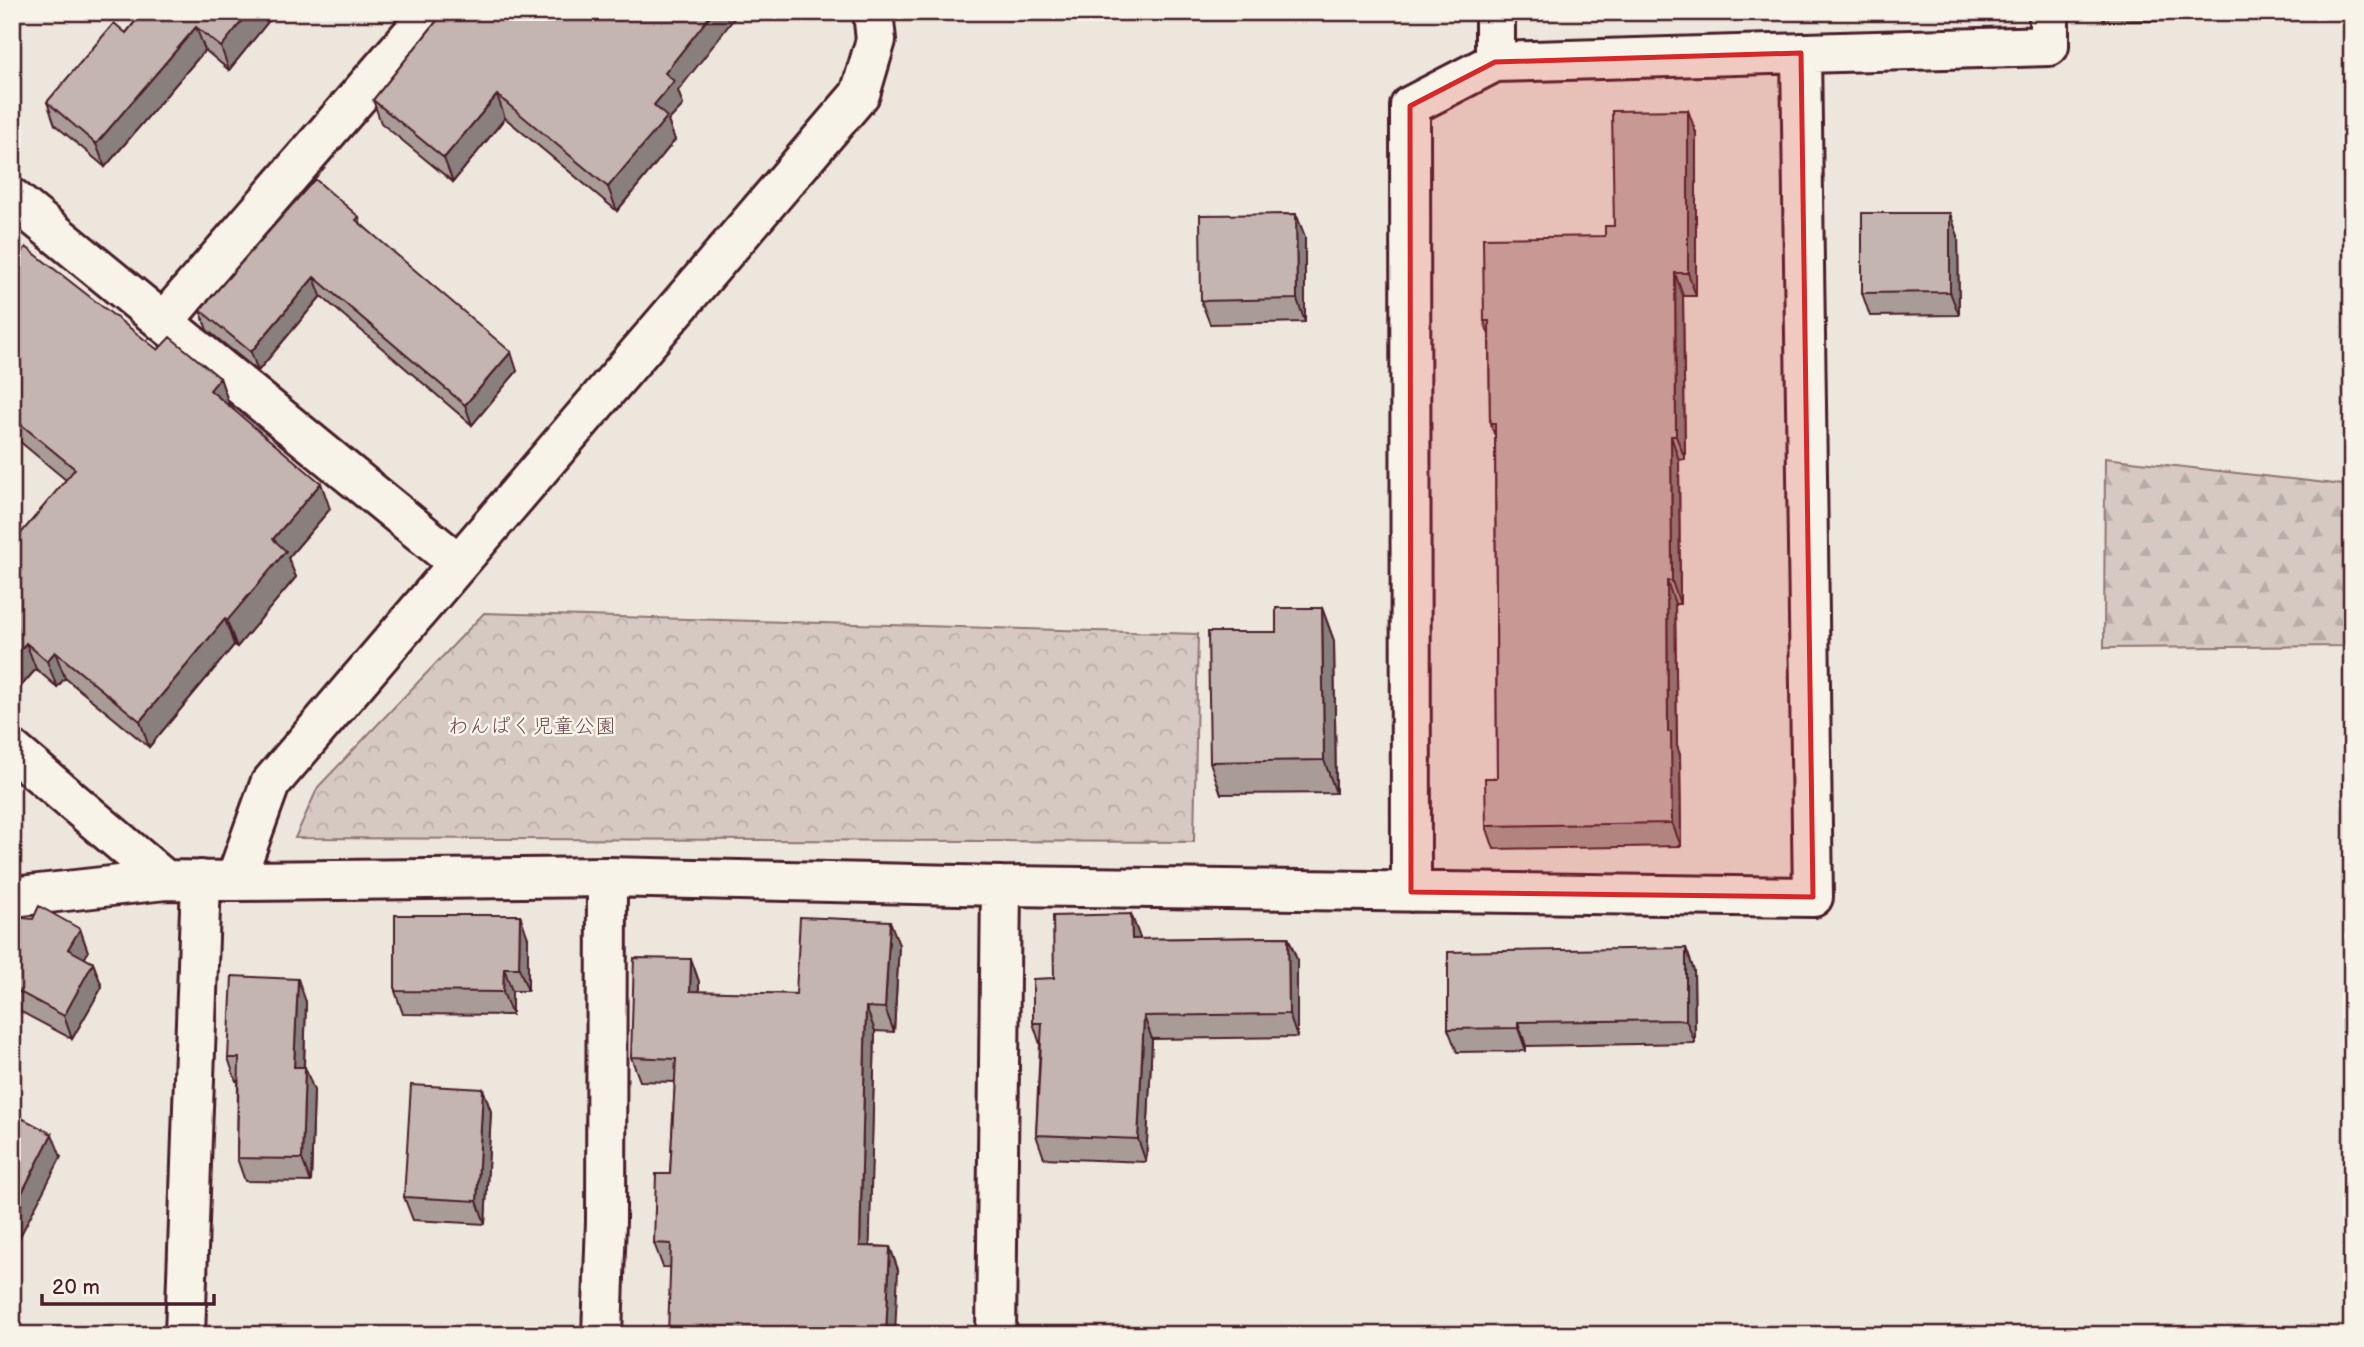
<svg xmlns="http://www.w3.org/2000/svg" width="2364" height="1347" font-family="'Balsamiq Sans','Klee One',sans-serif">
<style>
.forest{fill:url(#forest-firs);stroke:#907476;stroke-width:2}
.park{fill:url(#park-crowns);stroke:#907476;stroke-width:2}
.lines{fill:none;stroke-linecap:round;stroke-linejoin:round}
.minor-casing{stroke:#4a1f2b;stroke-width:44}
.minor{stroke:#f7f3e8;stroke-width:38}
.wall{fill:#a99c97;stroke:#4a1f2b;stroke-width:2}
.shaded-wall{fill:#897f7b;stroke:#4a1f2b;stroke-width:2}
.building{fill:#c4b5b0;stroke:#4a1f2b;stroke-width:2}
.marked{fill:#d62828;fill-opacity:0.2;stroke:#d62828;stroke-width:5;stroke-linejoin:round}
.labels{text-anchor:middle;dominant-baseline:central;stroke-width:5;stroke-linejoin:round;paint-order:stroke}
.park-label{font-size:21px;fill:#6d4a51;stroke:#f7f3e8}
</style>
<defs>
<pattern id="forest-firs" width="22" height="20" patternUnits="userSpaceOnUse" patternTransform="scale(1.75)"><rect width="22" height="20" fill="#d5c9c2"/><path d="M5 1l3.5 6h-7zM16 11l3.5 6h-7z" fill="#b8aca7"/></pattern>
<pattern id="park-crowns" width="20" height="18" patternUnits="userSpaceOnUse" patternTransform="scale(1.75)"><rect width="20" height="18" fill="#d5c9c2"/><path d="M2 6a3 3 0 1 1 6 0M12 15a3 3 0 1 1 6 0" fill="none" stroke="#b8aca7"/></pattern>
</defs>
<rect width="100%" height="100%" fill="#ece6dd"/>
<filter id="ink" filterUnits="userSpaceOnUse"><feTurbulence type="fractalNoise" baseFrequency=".0143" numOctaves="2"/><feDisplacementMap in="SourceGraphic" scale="14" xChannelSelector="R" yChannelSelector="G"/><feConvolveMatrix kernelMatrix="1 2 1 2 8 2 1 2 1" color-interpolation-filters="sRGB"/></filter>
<g filter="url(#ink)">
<path class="forest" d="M 2105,458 L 2352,486 L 2352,646 L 2104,648 Z"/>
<path class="park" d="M 484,613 L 1198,634 L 1194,842 L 295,838 L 318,787 Z"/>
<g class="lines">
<defs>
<path id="minor" d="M 1495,12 L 1495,62 L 2049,46 L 2049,12
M 12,198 L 458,563
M 163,322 L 431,12
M 12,750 L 165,880
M 235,881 L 270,784 L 860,94 L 876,40 L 873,12
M 1001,886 L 1813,897 L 1801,53
M 1411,892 L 1410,106 L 1495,62
M 12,897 L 165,880 L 235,881 L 607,877 L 1001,886 L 996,1335
M 185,1335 L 201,880
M 602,1335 L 606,1221 L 607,877"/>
</defs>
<use href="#minor" class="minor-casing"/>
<use href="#minor" class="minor"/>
</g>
<path class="wall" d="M 143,12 L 276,12 L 229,70 L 205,50 L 105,167 L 55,125 L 47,102 L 126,33 Z
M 444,12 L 678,91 L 683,105 L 668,121 L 675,140 L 617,211 L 505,118 L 453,182 L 381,123 L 373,100 Z
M 2101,12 L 2175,12 L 2175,21 L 2104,21 Z
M 1696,133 L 1696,296 L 1683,296 L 1685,459 L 1679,460 L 1680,604 L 1675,604 L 1677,746 L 1680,755 L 1681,846 L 1494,849 L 1486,826 L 1497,778 L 1495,436 L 1490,423 L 1489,335 L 1484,321 L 1605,236 Z
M 1296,214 L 1305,237 L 1305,322 L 1210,324 L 1201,301 Z
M 359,217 L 361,224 L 517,371 L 472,425 L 321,296 L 258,371 L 207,330 L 200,310 Z
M 1958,236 L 1959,315 L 1870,316 L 1862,293 Z
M 12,265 L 158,350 L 220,378 L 229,404 L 229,405 L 330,509 L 288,558 L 296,577 L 237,647 L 234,645 L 149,747 L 65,678 L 57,687 L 36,669 L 16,692 L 12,689 L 12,544 L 66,480 L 12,435 Z
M 1322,608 L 1334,641 L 1336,793 L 1221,794 L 1210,762 Z
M 1131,914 L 1140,939 L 1288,937 L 1297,960 L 1297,1037 L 1152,1039 L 1146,1162 L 1044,1158 L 1036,1135 L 1040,1044 L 1033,1023 Z
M 12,917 L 80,929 L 88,952 L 84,958 L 93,963 L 102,987 L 72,1039 L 12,1007 Z
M 528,938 L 528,991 L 512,991 L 512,1015 L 403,1014 L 395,991 Z
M 899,945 L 894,1032 L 875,1031 L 869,1246 L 890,1247 L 898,1270 L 663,1267 L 654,1243 L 670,1174 L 675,1082 L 640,1081 L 631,1057 L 691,959 L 699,982 L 699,992 L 796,994 Z
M 1686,948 L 1694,971 L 1695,1043 L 1526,1046 L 1526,1051 L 1457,1052 L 1448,1029 Z
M 306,1002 L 304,1067 L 314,1091 L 311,1182 L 245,1181 L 237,1158 L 238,1081 L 236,1081 L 228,1058 Z
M 483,1089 L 491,1112 L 485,1224 L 413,1220 L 404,1197 Z"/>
<path class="shaded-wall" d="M 249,12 L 276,12 L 229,70 L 221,47 Z
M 713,12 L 739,12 L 678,91 L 683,105 L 668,121 L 675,140 L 617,211 L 608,187 L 654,105 L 665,73 Z
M 196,27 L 205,50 L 105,167 L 96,144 Z
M 497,95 L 505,118 L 453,182 L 444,158 Z
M 1688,110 L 1696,133 L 1696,296 L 1688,273 Z
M 1950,213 L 1958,236 L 1959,315 L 1950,292 Z
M 1296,214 L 1305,237 L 1305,322 L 1297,299 Z
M 1675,273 L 1683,296 L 1685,459 L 1676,436 Z
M 314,277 L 321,296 L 258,371 L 251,352 Z
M 511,352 L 517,371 L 472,425 L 465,405 Z
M 220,378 L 229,404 L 220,415 L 210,390 Z
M 1671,436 L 1679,460 L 1680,604 L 1672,581 Z
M 321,483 L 330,509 L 288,558 L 296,577 L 237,647 L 227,621 L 273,539 Z
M 1667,581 L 1675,604 L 1677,746 L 1680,755 L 1681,846 L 1672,823 L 1668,732 Z
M 1322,608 L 1334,641 L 1336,793 L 1324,760 Z
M 225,619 L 234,645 L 149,747 L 140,721 Z
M 26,643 L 36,669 L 16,692 L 12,681 L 12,660 Z
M 55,652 L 65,678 L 57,687 L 47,661 Z
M 1131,914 L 1140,938 L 1140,962 L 1132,939 Z
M 520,915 L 528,938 L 528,991 L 519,968 Z
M 890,921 L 899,945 L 894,1032 L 885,1008 Z
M 80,929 L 88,952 L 77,973 L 68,949 Z
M 1288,937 L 1297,960 L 1297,1037 L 1289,1014 Z
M 1686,948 L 1694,971 L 1695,1043 L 1686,1020 Z
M 691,959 L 699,982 L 698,1015 L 690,991 Z
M 93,963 L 102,987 L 72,1039 L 64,1016 Z
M 504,968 L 512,991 L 512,1015 L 503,992 Z
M 298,979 L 306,1002 L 303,1090 L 294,1067 Z
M 866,1007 L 875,1031 L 869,1269 L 860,1246 Z
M 1144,1016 L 1152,1039 L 1146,1162 L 1138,1139 Z
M 1518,1022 L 1526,1046 L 1526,1051 L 1518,1028 Z
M 305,1067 L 314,1091 L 311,1182 L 302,1159 Z
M 483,1089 L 491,1112 L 485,1224 L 477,1201 Z
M 52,1134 L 61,1157 L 12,1252 L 12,1212 Z
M 890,1247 L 898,1270 L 895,1335 L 886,1335 Z
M 12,1260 L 17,1274 L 12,1285 Z"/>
<path class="building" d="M 143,12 L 249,12 L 221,47 L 196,27 L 96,144 L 47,102 L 114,23 L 126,33 Z
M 444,12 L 713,12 L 665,73 L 674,81 L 654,105 L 667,117 L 608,187 L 497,95 L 444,158 L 373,100 Z
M 1688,110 L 1688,273 L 1675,273 L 1676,436 L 1671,436 L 1672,581 L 1667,581 L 1668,732 L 1671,732 L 1672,823 L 1486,826 L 1485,778 L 1497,778 L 1495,423 L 1490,423 L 1489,321 L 1484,321 L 1483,238 L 1605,236 L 1605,226 L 1614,226 L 1612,111 Z
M 315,179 L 359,217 L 356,220 L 511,352 L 465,405 L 314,277 L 251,352 L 200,310 Z
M 1862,213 L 1950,213 L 1950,292 L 1862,293 Z
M 1296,214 L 1297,299 L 1201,301 L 1200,215 Z
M 26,247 L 158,350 L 170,337 L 220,378 L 210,390 L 321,483 L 273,539 L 286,551 L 227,621 L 225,619 L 140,721 L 55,652 L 47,661 L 26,643 L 12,660 L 12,544 L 75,469 L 12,417 L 12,265 Z
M 1276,608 L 1322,608 L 1324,760 L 1210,762 L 1208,632 L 1276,632 Z
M 39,906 L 80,929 L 68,949 L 93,963 L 64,1016 L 12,988 L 12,917 L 33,919 Z
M 1131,914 L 1132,939 L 1288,937 L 1289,1014 L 1144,1016 L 1138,1139 L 1036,1135 L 1042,1023 L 1033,1023 L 1033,979 L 1054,978 L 1053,916 Z
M 395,915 L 520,915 L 519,968 L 504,968 L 503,992 L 395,991 Z
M 800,917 L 890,921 L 885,1008 L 866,1007 L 860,1246 L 890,1247 L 886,1335 L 668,1335 L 671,1244 L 654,1243 L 656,1174 L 670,1174 L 676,1059 L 631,1057 L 634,958 L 691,959 L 690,991 L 796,994 Z
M 1686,948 L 1686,1020 L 1518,1022 L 1518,1028 L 1448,1029 L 1448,952 Z
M 232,976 L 298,979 L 294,1067 L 305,1067 L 302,1159 L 237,1158 L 239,1058 L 228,1058 Z
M 411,1085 L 483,1089 L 477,1201 L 404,1197 Z
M 12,1113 L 52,1134 L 12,1212 Z
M 227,1328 L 296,1332 L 296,1335 L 227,1335 Z"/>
</g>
<path class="marked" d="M 1801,53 L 1813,897 L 1411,892 L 1410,106 L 1495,62 Z"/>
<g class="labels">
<g class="park-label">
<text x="532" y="726">わんぱく児童公園</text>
</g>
</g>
<rect width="2364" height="1347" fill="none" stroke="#f7f3e8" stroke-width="42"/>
<rect x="21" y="21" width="2322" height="1305" fill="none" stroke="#4a1f2b" stroke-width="2.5" filter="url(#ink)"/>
<path d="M42 1294v10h172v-10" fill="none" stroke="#4a1f2b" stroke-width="3.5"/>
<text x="52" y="1294" font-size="21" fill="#4a1f2b" stroke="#f7f3e8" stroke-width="5" paint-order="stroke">20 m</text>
</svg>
